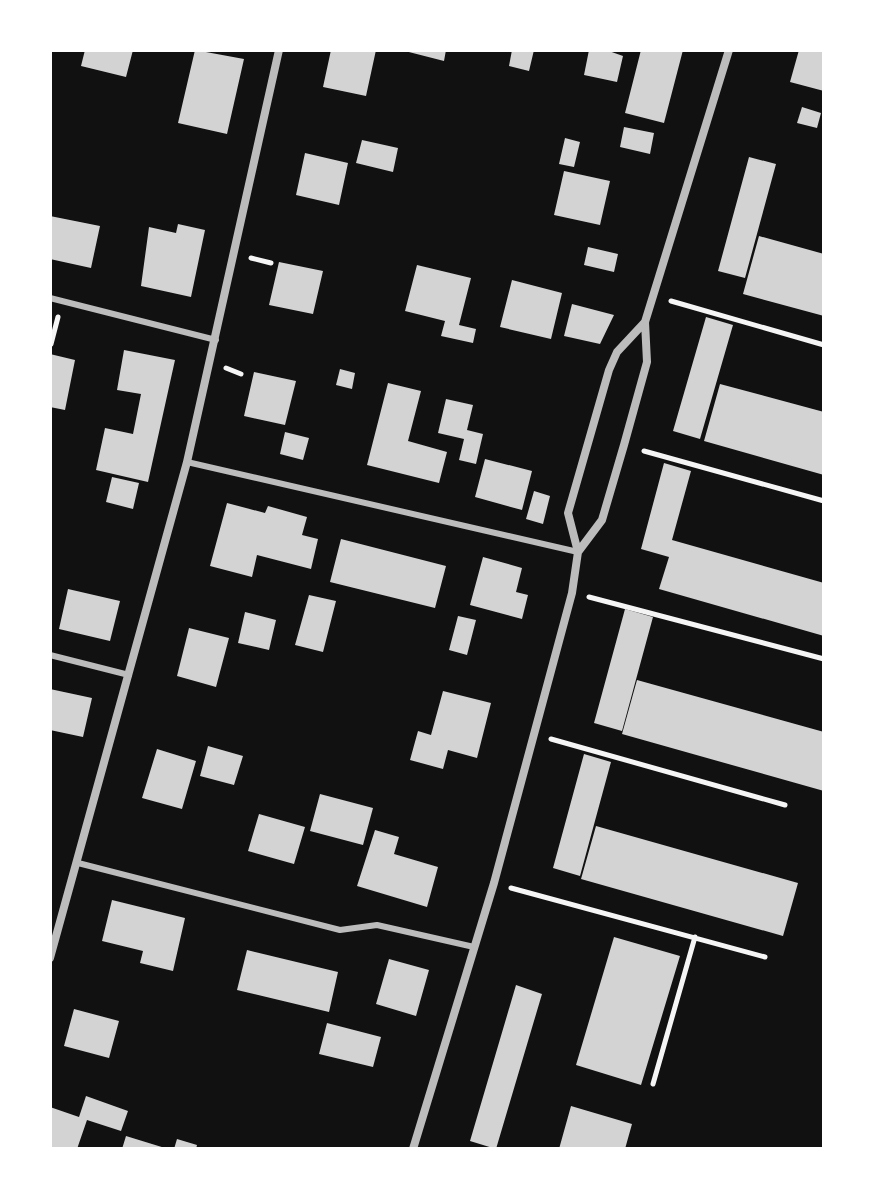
<svg xmlns="http://www.w3.org/2000/svg" width="874" height="1199" font-family="'Archivo Narrow',sans-serif">
<style>
.building{fill:#d3d3d3}
.lines{fill:none;stroke-linecap:round;stroke-linejoin:round}
.path{stroke:#f5f5f5;stroke-width:5}
.service{stroke:#bcbcbc;stroke-width:6}
.minor{stroke:#bcbcbc;stroke-width:8}
</style>
<rect width="100%" height="100%" fill="#111"/>
<path class="building" d="M 85,50 L 133,50 L 126,77 L 81,66 Z
M 195,50 L 244,59 L 227,134 L 178,123 Z
M 331,50 L 376,50 L 366,96 L 323,87 Z
M 401,50 L 446,50 L 444,61 Z
M 512,50 L 534,50 L 529,71 L 509,66 Z
M 589,50 L 606,50 L 623,56 L 617,82 L 584,75 Z
M 641,50 L 683,50 L 664,123 L 625,113 Z
M 799,50 L 824,50 L 824,91 L 790,82 Z
M 802,107 L 821,113 L 817,128 L 797,123 Z
M 624,127 L 654,133 L 650,154 L 620,147 Z
M 565,138 L 580,142 L 574,167 L 559,164 Z
M 362,140 L 398,148 L 393,172 L 356,163 Z
M 305,153 L 348,163 L 339,205 L 296,195 Z
M 749,157 L 776,164 L 745,278 L 718,271 Z
M 564,171 L 610,181 L 600,225 L 554,215 Z
M 50,216 L 100,226 L 91,268 L 50,259 Z
M 178,224 L 205,230 L 191,297 L 141,286 L 149,227 L 176,233 Z
M 759,236 L 824,254 L 824,316 L 743,294 Z
M 588,247 L 618,254 L 614,272 L 584,265 Z
M 279,262 L 323,271 L 313,314 L 269,305 Z
M 417,265 L 471,278 L 459,325 L 476,329 L 473,343 L 441,336 L 445,321 L 405,311 Z
M 512,280 L 562,293 L 551,339 L 500,327 Z
M 572,304 L 614,315 L 600,344 L 564,336 Z
M 706,317 L 733,325 L 700,439 L 673,431 Z
M 124,350 L 175,360 L 148,482 L 96,470 L 105,428 L 133,434 L 141,394 L 117,390 Z
M 50,354 L 75,360 L 65,410 L 50,407 Z
M 340,369 L 355,373 L 352,389 L 336,385 Z
M 254,372 L 296,381 L 285,425 L 244,416 Z
M 388,383 L 421,391 L 408,441 L 447,452 L 439,483 L 367,465 Z
M 720,384 L 824,412 L 824,475 L 704,441 Z
M 446,399 L 473,405 L 467,430 L 483,434 L 476,464 L 459,460 L 464,439 L 438,433 Z
M 285,432 L 309,438 L 303,460 L 280,454 Z
M 485,459 L 532,471 L 522,510 L 475,497 Z
M 664,463 L 691,471 L 672,540 L 824,583 L 824,636 L 659,589 L 669,557 L 641,549 Z
M 112,477 L 139,483 L 133,509 L 106,502 Z
M 534,491 L 550,496 L 543,524 L 526,519 Z
M 227,503 L 265,513 L 268,506 L 307,517 L 302,535 L 318,539 L 311,569 L 257,555 L 252,577 L 210,566 Z
M 341,539 L 446,566 L 435,608 L 330,582 Z
M 483,557 L 522,568 L 516,592 L 528,595 L 522,619 L 470,605 Z
M 68,589 L 120,601 L 110,641 L 59,629 Z
M 309,595 L 336,601 L 323,652 L 295,645 Z
M 625,609 L 653,617 L 622,731 L 594,723 Z
M 245,612 L 276,620 L 269,650 L 238,643 Z
M 458,616 L 476,620 L 467,655 L 449,650 Z
M 189,628 L 229,638 L 216,687 L 177,676 Z
M 637,680 L 824,732 L 824,791 L 622,734 Z
M 50,689 L 92,698 L 83,737 L 50,730 Z
M 443,691 L 491,703 L 477,758 L 448,750 L 443,769 L 410,760 L 418,731 L 431,735 Z
M 208,746 L 243,756 L 234,785 L 200,776 Z
M 157,749 L 196,761 L 182,809 L 142,798 Z
M 584,754 L 611,762 L 580,876 L 553,868 Z
M 320,794 L 373,808 L 363,845 L 310,831 Z
M 259,814 L 305,827 L 294,864 L 248,851 Z
M 596,826 L 798,883 L 783,936 L 581,879 Z
M 375,830 L 399,837 L 394,854 L 438,867 L 427,907 L 357,886 Z
M 112,900 L 185,918 L 173,971 L 140,963 L 143,951 L 102,941 Z
M 614,937 L 680,956 L 641,1085 L 576,1065 Z
M 247,950 L 338,972 L 329,1012 L 237,990 Z
M 389,959 L 429,970 L 416,1016 L 376,1004 Z
M 516,985 L 542,994 L 496,1149 L 470,1141 Z
M 74,1009 L 119,1021 L 109,1058 L 64,1046 Z
M 327,1023 L 381,1037 L 373,1067 L 319,1054 Z
M 86,1096 L 128,1111 L 121,1131 L 87,1120 L 77,1149 L 50,1149 L 50,1107 L 79,1117 Z
M 571,1106 L 632,1124 L 625,1149 L 559,1149 Z
M 126,1136 L 165,1148 L 165,1149 L 122,1149 Z
M 177,1139 L 197,1145 L 196,1149 L 174,1149 Z"/>
<g class="lines">
<path class="path" d="M 251,258 L 271,263
M 671,301 L 824,345
M 51,344 L 58,317
M 226,368 L 241,374
M 644,451 L 824,501
M 589,597 L 824,659
M 551,739 L 785,805
M 511,888 L 765,957
M 653,1084 L 695,937"/>
<path class="service" d="M 50,298 L 216,340
M 187,462 L 578,552
M 50,655 L 129,675
M 78,863 L 340,930 L 377,925 L 474,947"/>
<path class="minor" d="M 578,552 L 602,520 L 624,445 L 647,362 L 645,322 L 729,50
M 50,958 L 187,462 L 279,50
M 413,1149 L 494,883 L 572,593 L 578,552 L 568,513 L 609,370 L 617,352 L 645,322"/>
</g>
<rect width="874" height="1199" fill="none" stroke="#ffffff" stroke-width="104"/>
</svg>
